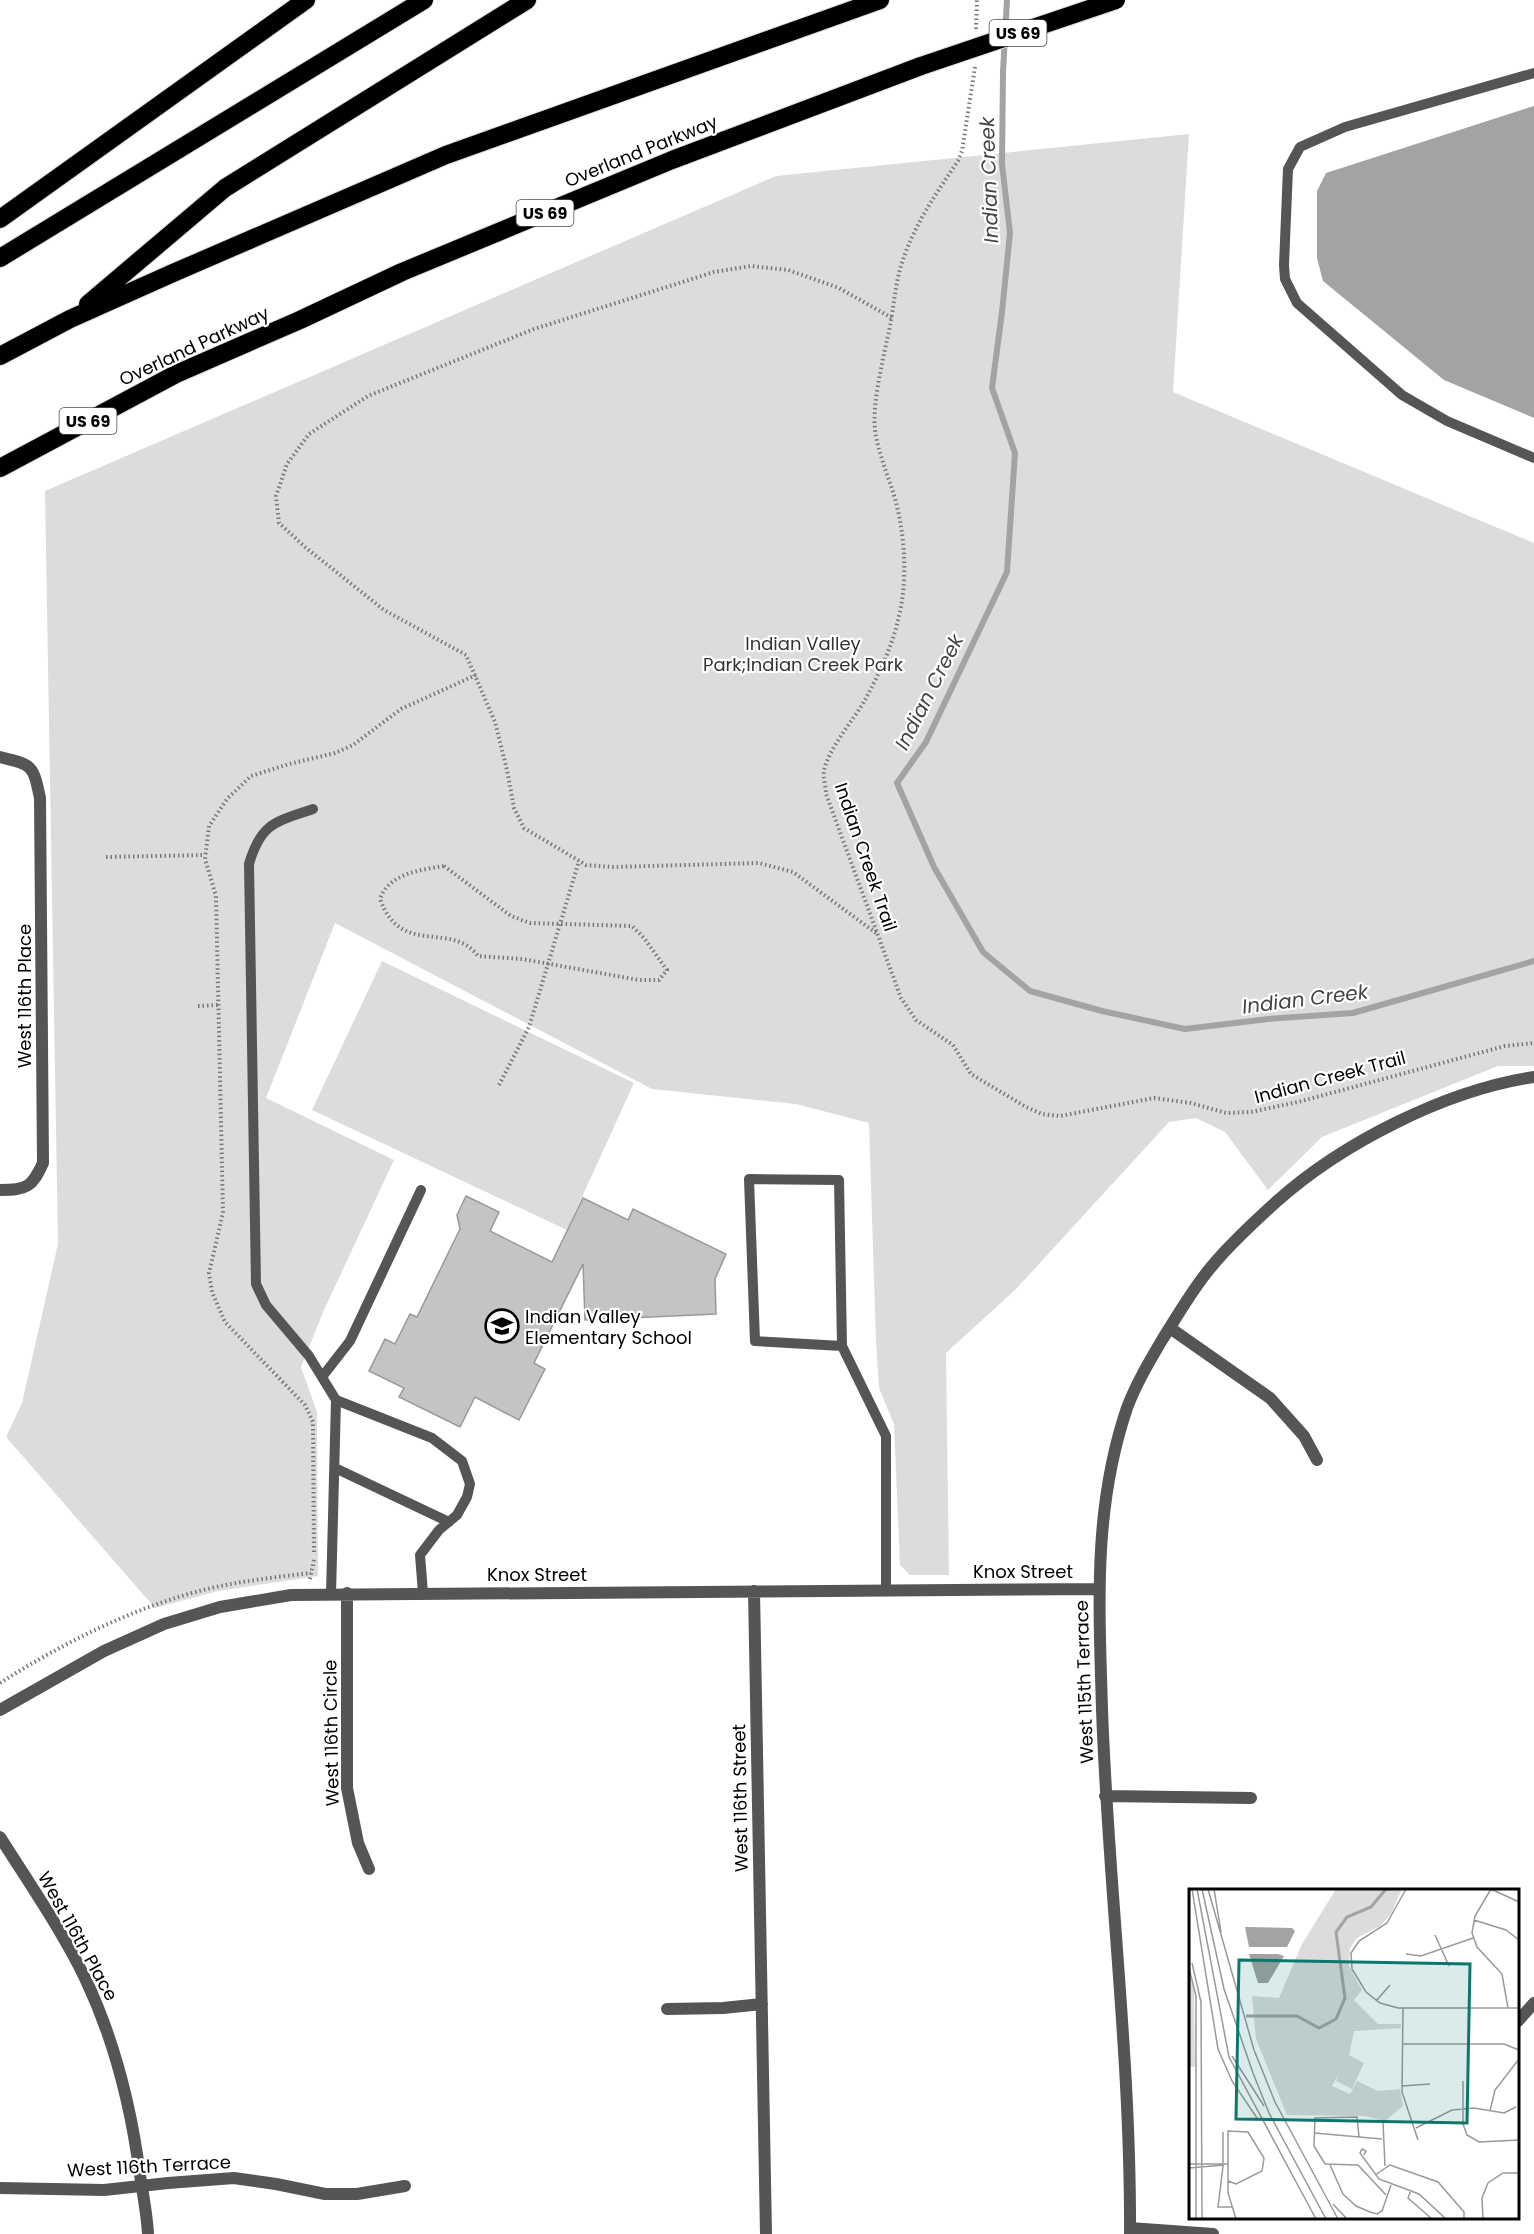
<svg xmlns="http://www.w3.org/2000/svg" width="1534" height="2234" font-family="Poppins,sans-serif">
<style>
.green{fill:#dcdcdc}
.water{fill:#a3a3a3}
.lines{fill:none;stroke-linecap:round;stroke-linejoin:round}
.stream{stroke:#a3a3a3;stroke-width:6}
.building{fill:#c4c4c4;stroke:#999;stroke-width:1.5}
.highway-casing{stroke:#dbdbdb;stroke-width:20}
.path{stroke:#777;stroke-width:4;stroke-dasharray:1.5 3;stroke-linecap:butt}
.lane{stroke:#555;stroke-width:10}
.street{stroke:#555;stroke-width:12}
.highway{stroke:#000;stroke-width:18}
.highway-bridge-casing{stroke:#dbdbdb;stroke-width:20;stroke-linecap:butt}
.highway-bridge{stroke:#000;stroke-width:18}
.labels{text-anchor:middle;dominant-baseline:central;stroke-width:4.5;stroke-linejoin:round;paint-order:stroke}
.shield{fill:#fff;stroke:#4c4c4c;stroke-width:1.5}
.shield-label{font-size:16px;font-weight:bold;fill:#000}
.street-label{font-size:18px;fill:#000;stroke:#fff}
.park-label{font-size:18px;fill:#333;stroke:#fff}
.poi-label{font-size:18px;fill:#000;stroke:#fff;text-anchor:start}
.water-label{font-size:20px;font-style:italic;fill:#444;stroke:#fff}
.inset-river{fill:none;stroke:#a3a3a3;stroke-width:3}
.inset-road{fill:none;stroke:#999;stroke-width:1.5}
.view{fill:#0f766e;fill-opacity:0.15;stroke:#0f766e;stroke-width:3}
.inset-edge{fill:none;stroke:#000;stroke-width:3}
</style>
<rect width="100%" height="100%" fill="#fff"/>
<path class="green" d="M 1189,134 L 1173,392 L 1534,543 L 1534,1066 L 1498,1066 L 1322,1137 L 1268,1190 L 1225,1132 L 1196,1118 L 1169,1122 L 1016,1289 L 946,1353 L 949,1575 L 910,1575 L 900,1565 L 894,1424 L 879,1388 L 876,1342 L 869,1123 L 796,1104 L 652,1089 L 335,923 L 266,1098 L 394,1160 L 324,1310 L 301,1367 L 317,1412 L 318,1576 L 218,1591 L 155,1608 L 6,1437 L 22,1403 L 58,1244 L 45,491 L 776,176 Z
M 382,961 L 634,1083 L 567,1230 L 312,1110 Z"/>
<path class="water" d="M 1534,106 L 1534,418 L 1444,380 L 1323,281 L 1317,258 L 1317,191 L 1326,173 Z"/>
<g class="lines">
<path class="stream" d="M 1007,0 L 1003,72 L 1002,164 L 1010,233 L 1002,312 L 992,388 L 1015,453 L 1007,572 L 926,742 L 897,783 L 934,867 L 983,952 L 1030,991 L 1102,1011 L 1185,1029 L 1268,1019 L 1353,1013 L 1534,961"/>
</g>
<path class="building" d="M 466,1196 L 499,1212 L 490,1231 L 552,1262 L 583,1198 L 628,1220 L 633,1209 L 726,1254 L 715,1279 L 716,1314 L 585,1320 L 583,1264 L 534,1363 L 545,1369 L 519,1420 L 475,1397 L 460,1427 L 399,1397 L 404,1388 L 369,1371 L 385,1339 L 395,1344 L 410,1314 L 417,1317 L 460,1229 L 457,1215 Z"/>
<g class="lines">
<defs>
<path id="highway" d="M 0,219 L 306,0
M 0,258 L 424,0
M 88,304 L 225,188 L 527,0
M 0,356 L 70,319 L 173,273 L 446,155 L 880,0
M 0,468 L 176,374 L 300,320 L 402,272 L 672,160 L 921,66"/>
</defs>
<use href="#highway" class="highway-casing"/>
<path class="path" d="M 976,29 L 977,0
M 975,67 L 962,151 L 958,161 C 935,195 912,228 900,269 C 894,292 893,316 887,340 C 882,364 872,406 875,430 C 878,452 887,473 894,495 C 905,533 908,578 899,616 C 893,645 879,674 865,700 C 854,719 827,751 824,771 C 823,778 826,787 826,794 L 901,998 L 916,1020 L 953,1045 L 971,1074 L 1026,1107 L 1042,1114 L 1060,1116 L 1154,1098 L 1191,1103 L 1226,1113 L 1251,1112 L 1298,1102 L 1505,1046 L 1534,1043
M 106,857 L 205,855
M 444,866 L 511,916 L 530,923 L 632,926 L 644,938 L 667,970 L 659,980 L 639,980 L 522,959 L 478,956 C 451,920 401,958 380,899 C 389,873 421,870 444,866 Z
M 876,933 L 793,872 L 759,863 L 613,867 L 586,865 L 524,828 L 514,808 L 507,770 L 495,722 L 466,655 L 384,610 L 305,547 L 279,523 L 276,496 L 287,464 L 309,434 L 368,396 L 534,329 L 714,272 L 751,266 L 788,270 L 839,288 L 892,318
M 198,1006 L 218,1005
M 499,1085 L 529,1027 L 579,861
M 314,1552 L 313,1422 L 305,1405 L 225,1322 L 212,1292 L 209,1273 L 223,1213 L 216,896 L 205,859 L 209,826 L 227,799 L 251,776 L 289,764 L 335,753 L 353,745 L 401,709 L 476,675
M 310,1579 L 314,1560
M 0,1683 C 63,1643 134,1607 207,1589 C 241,1581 276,1577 311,1573"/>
<path class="lane" d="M 1534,73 L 1345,127 L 1300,147 L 1288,169 L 1284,265 L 1285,279 L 1297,303 L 1402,395 L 1447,421 L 1534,458
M 313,809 C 275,822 261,823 249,864 L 256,1284 L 266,1305 L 309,1356 L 336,1400 L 331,1594
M 842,1346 L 755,1341 L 749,1179 L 839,1180 L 842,1346 L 886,1436 L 886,1590
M 322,1377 L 350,1341 L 421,1190
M 336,1400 L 432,1438 L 462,1461 L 470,1484 L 467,1497 L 457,1515 L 439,1530 L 420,1555 L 423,1593
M 335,1468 L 449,1522"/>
<path class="street" d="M 0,757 C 33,765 33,765 40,798 L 43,1163 C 32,1187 27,1190 0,1190
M 1170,1328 L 1270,1398 L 1304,1436 L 1317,1460
M 754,1591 L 766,2234
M 347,1593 L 347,1788 L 358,1843 L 369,1869
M 0,1710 L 104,1651 L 164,1624 L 220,1607 L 291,1595 L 1099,1589
M 1105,1796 L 1251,1798
M 0,1837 C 29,1883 61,1929 85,1978 C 115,2041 131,2106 140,2175 C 143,2195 147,2214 148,2234
M 667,2009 L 723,2008 L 762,2004
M 1518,2021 L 1534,2003
M 0,2188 L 104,2190 L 168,2183 L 234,2178 L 276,2184 L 325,2194 L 357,2194 L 405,2186
M 1130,2228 L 1213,2234
M 1130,2234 C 1131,2059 1108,1884 1102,1709 C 1099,1605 1093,1508 1127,1408 C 1136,1384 1149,1362 1162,1340 C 1178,1315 1193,1288 1212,1266 C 1231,1243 1254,1222 1276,1202 C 1342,1143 1446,1090 1534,1077"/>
<use href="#highway" class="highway"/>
<defs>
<path id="highway-bridge" d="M 921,66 L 1116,0"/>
</defs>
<use href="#highway-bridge" class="highway-bridge-casing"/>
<use href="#highway-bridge" class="highway-bridge"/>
</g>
<defs>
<symbol id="school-ring" viewBox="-11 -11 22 22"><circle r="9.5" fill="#fff" stroke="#000" stroke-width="1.5"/><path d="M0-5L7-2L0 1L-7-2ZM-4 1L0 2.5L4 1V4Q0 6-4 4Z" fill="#000"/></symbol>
</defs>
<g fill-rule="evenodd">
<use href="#school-ring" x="483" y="1307" width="38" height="38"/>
</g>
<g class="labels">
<g class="shield">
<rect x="989.5" y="20" width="57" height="26" rx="4.5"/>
<rect x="516.5" y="200" width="57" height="26" rx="4.5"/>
<rect x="59.5" y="408" width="57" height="26" rx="4.5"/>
</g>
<g class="shield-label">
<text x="1018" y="33">US 69</text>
<text x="545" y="213">US 69</text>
<text x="88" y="421">US 69</text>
</g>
<g class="street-label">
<text transform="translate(641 151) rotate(-22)">Overland Parkway</text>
<text transform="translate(194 346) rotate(-25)">Overland Parkway</text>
<text transform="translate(866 857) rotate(71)">Indian Creek Trail</text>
<text transform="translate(24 996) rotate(-90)">West 116th Place</text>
<text transform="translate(1330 1077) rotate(-15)">Indian Creek Trail</text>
<text x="1023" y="1571">Knox Street</text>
<text x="537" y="1574">Knox Street</text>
<text transform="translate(1084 1682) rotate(-92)">West 115th Terrace</text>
<text transform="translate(331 1733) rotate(-91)">West 116th Circle</text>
<text transform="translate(740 1798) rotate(-91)">West 116th Street</text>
<text transform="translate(78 1936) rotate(61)">West 116th Place</text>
<text transform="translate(149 2166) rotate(-3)">West 116th Terrace</text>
</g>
<g class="park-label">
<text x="803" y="643">Indian Valley<tspan x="803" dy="21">Park;Indian Creek Park</tspan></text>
</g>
<g class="poi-label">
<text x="525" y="1316">Indian Valley<tspan x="525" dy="21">Elementary School</tspan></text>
</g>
<g class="water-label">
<text transform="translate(989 180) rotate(-92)">Indian Creek</text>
<text transform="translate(929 692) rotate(-63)">Indian Creek</text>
<text transform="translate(1305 999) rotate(-7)">Indian Creek</text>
</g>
</g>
<g transform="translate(1189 1889)">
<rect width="330" height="330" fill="#fff"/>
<path d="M 147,0 L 213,0 L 202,25 L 191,37 L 168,49 L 161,59 L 160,77 L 173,101 L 165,111 L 189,135 L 212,135 L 212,139 L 165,142 L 160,166 L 175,174 L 163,200 L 147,192 L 151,183 L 143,197 L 161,205 L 168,192 L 189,202 L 211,200 L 214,217 L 196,232 L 176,227 L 98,226 L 67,150 L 63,107 L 90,109 L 113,55 ZM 0,84 L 5,96 L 6,178 L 0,178 Z" fill="#dcdcdc"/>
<path d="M 56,38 L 103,39 L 106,42 L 98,58 L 60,58 ZM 60,65 L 89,65 L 95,67 L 79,94 L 69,94 Z" fill="#a3a3a3"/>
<path class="inset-river" d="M 57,127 L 108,127 L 130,139 L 147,130 L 156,109 L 147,43 L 158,28 L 182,18 L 197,0"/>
<path class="inset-road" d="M 3,0 L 29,160 L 43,192 L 68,229M 8,0 L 40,168 L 127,330M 13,0 L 35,100 L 64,184 L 80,224 L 137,330M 19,0 L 65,161 L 86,213 L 149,330M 25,0 L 32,43M 217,0 L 198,34 L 170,52 L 162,64 L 163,80 L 177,103 L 191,114 L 209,119 L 330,119M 302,0 L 286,27 L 283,44 L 288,58 L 313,85 L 319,119M 302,0 L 330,13M 285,31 L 317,41 L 330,51M 246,46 L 260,77M 217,65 L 232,67 L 284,49M 3,74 L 12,113 L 13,330M 0,79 L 7,107 L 7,330M 187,112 L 201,96M 214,119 L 213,203 L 229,251M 213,155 L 315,155 L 330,161M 43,167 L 75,217M 274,192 L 274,235 L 278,246 L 290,253 L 330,251M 213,197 L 241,195M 301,222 L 306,201 L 330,170M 194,233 L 196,277M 227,239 L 263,221 L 285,219 L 315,224 L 327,218M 125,244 L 193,250M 170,248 L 168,228 L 126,229 L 125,257 L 136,275 L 169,276 L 197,306M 175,266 L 177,262 L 173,260 L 171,264 L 190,290 L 230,305 L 257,330M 34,274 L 34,243M 0,275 L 39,275M 141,276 L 154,305 L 167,317 L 181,323 L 188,325 L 193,322 L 202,296M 34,277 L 29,318 L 43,318M 0,279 L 35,276M 186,286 L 201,276 L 249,293 L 275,323 L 275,330M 39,292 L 47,295 L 73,282 L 75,269 L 59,243 L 39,242 L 39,304 L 47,330M 222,301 L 219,309 L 243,330M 144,315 L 158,330M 294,330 L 293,309 L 299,294 L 314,284 L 330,284"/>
<path class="view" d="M 50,71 L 281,75 L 278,234 L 47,230 Z"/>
<rect width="330" height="330" class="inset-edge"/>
</g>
</svg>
